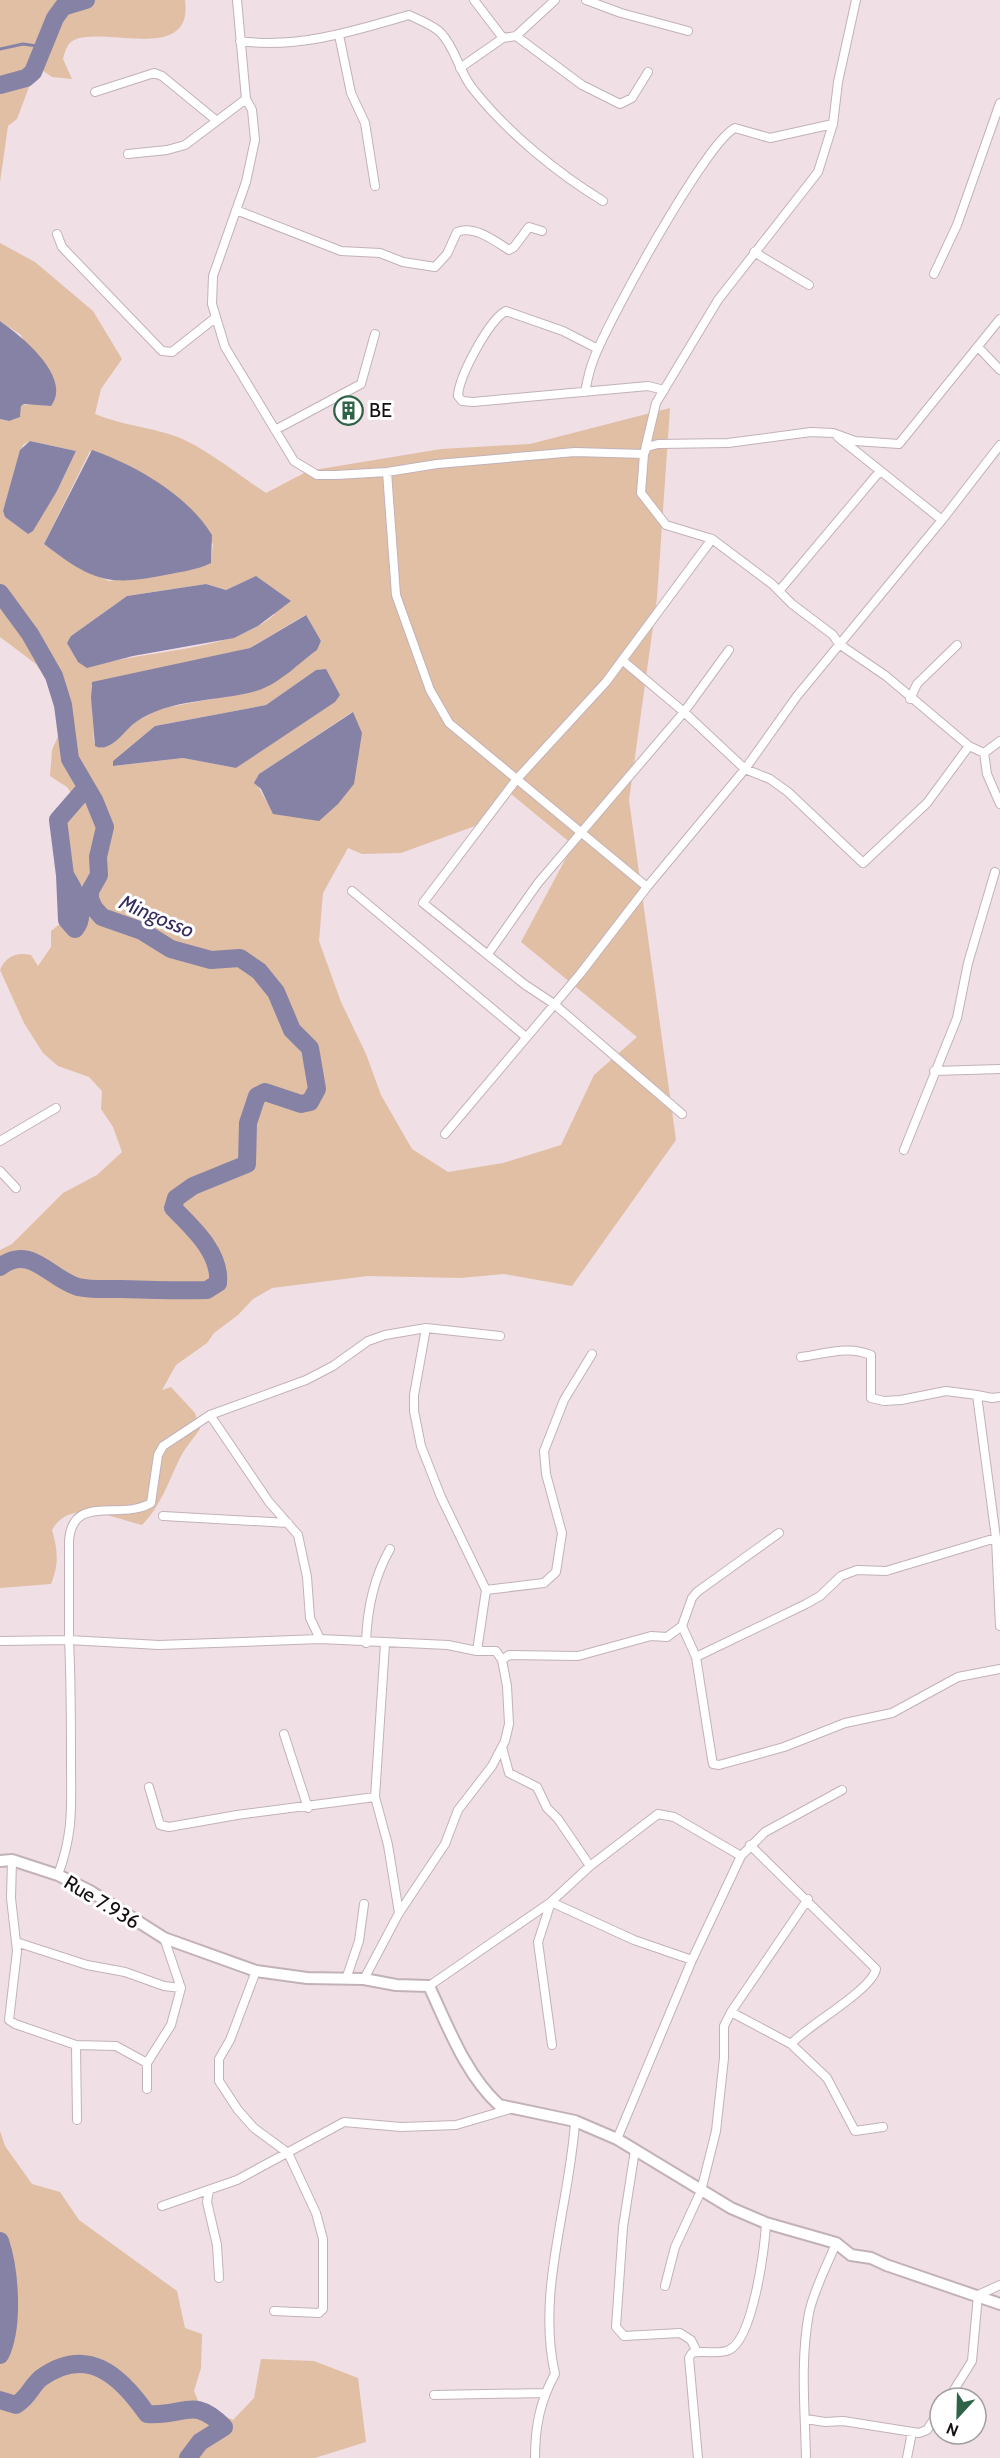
<svg xmlns="http://www.w3.org/2000/svg" width="1000" height="2458" font-family="Cabin,sans-serif">
<style>
.green{fill:#e0bfa5;fill-rule:evenodd}
.water{fill:#8682a6}
.lines{fill:none;stroke-linecap:round;stroke-linejoin:round}
.stream{stroke:#8682a6;stroke-width:3}
.river{stroke:#8682a6;stroke-width:18}
.street-casing{stroke:#c2b2b8;stroke-width:10}
.secondary-casing{stroke:#c2b2b8;stroke-width:14}
.street{stroke:#fff;stroke-width:8}
.secondary{stroke:#fff;stroke-width:10}
.labels{text-anchor:middle;dominant-baseline:central;stroke-width:6;stroke-linejoin:round;paint-order:stroke}
.poi-label{font-size:20px;fill:#150f11;stroke:#fff;text-anchor:start}
.street-label{font-size:20px;fill:#150f11;stroke:#fff}
.water-label{font-size:21px;font-style:italic;fill:#362d5e;stroke:#fff}
</style>
<rect width="100%" height="100%" fill="#f0dfe5"/>
<path class="green" d="M 0,0 L 185,0 C 194,64 104,26 74,40 C 66,44 65,52 63,59 L 72,79 L 52,77 L 42,70 L 29,87 L 17,119 L 8,126 L 0,182 Z
M 0,243 L 35,262 L 93,311 L 122,359 L 101,389 L 95,414 C 121,425 149,427 175,436 C 203,446 240,476 266,493 L 308,471 L 441,449 L 530,444 L 670,408 L 657,598 L 629,800 L 676,1140 L 572,1286 L 504,1274 L 460,1278 L 368,1276 L 272,1288 L 253,1299 L 238,1315 L 214,1333 L 207,1343 L 176,1365 L 162,1390 L 171,1387 L 195,1413 L 200,1429 C 193,1439 184,1449 179,1460 C 168,1483 160,1507 142,1525 C 113,1518 70,1497 52,1530 C 58,1551 59,1564 51,1584 L 0,1588 L 0,1250 L 12,1244 L 63,1193 L 97,1175 L 122,1152 L 113,1127 L 101,1109 L 102,1091 L 89,1077 L 58,1066 L 43,1053 L 24,1023 L 0,970 C 6,956 17,952 31,955 L 38,966 L 51,947 L 51,931 L 61,923 L 62,894 L 53,824 L 61,808 L 73,796 L 67,787 L 50,776 L 52,750 L 62,727 L 54,691 L 36,664 L 0,637 L 0,419 L 9,421 L 20,416 L 21,405 L 38,404 L 47,406 L 21,335 L 0,321 ZM 30,441 L 76,451 L 57,491 L 28,534 L 5,517 L 3,511 L 23,445 ZM 90,451 L 110,459 L 213,544 L 211,562 L 109,581 L 80,568 L 44,544 ZM 254,577 L 274,615 C 230,653 143,649 87,668 L 71,636 L 127,596 L 206,584 L 226,590 ZM 305,615 L 321,641 L 317,650 L 259,690 L 159,709 L 135,722 L 109,746 L 101,748 L 94,743 L 91,685 L 250,648 ZM 316,670 L 335,701 L 236,768 L 183,758 L 114,766 L 113,761 L 155,726 L 266,705 ZM 352,712 L 267,802 L 257,785 L 259,774 ZM 511,794 L 573,845 L 521,942 L 637,1037 L 594,1075 L 561,1145 L 503,1163 L 448,1172 L 412,1149 L 381,1095 L 366,1054 L 341,1002 L 319,941 L 323,893 L 348,848 L 362,854 L 401,853 L 475,826 Z
M 0,2131 L 5,2146 L 32,2184 L 60,2192 L 79,2220 L 177,2291 L 185,2328 L 202,2334 L 201,2368 L 194,2391 L 199,2403 L 233,2420 L 254,2398 L 261,2359 L 314,2361 L 358,2378 L 366,2442 L 315,2458 L 0,2458 Z"/>
<path class="water" d="M 0,321 C 20,335 73,377 51,406 L 24,404 L 21,406 L 20,417 L 9,421 L 0,419 Z
M 30,441 L 76,451 L 57,491 L 33,531 L 28,534 L 5,517 L 3,511 L 20,450 Z
M 92,450 C 135,465 188,495 212,535 L 211,563 C 197,570 180,572 165,575 C 107,587 91,580 44,544 Z
M 256,576 L 291,601 L 258,626 L 234,638 L 133,656 L 87,668 L 78,662 L 67,643 L 71,636 L 127,596 L 206,584 L 226,590 Z
M 306,615 L 321,641 L 317,650 C 299,663 278,685 256,691 C 217,702 170,698 136,722 C 124,730 111,754 95,746 L 91,698 L 92,682 L 250,648 Z
M 326,669 L 340,695 L 335,702 L 236,768 L 183,758 L 113,766 L 113,761 L 155,726 L 266,705 L 316,670 Z
M 353,712 L 362,733 L 354,784 L 338,804 L 319,821 L 273,814 L 261,789 L 254,783 L 259,774 Z"/>
<g class="lines">
<path class="stream" d="M 0,49 L 23,44 L 37,46"/>
<path class="river" d="M 0,85 L 26,78 L 33,72 L 55,18 L 63,7 L 86,0
M 0,593 L 30,634 L 54,676 L 63,705 L 70,759 L 94,800 L 105,827 L 98,857 L 99,875 L 90,891 L 90,899 L 94,908 L 102,917 L 142,931 L 171,949 L 211,960 L 240,958 L 259,971 L 276,992 L 292,1030 L 310,1048 L 317,1089 L 310,1102 L 301,1104 L 265,1092 L 257,1096 L 248,1123 L 247,1164 L 193,1186 L 176,1198 L 173,1208 C 192,1227 221,1253 218,1283 L 207,1290 C 178,1291 149,1290 119,1289 C 106,1289 91,1290 78,1287 C 50,1279 30,1243 0,1267
M 65,875 C 74,889 88,914 75,929 L 67,920 L 65,875 L 58,820 L 85,789
M 0,2241 C 10,2271 14,2327 0,2355
M 0,2400 L 16,2405 C 30,2396 31,2386 41,2378 C 87,2345 120,2375 147,2414 C 185,2417 193,2395 224,2427 L 200,2442 L 188,2458"/>
<defs>
<path id="street" d="M 237,0 L 246,99 L 252,110 L 255,140 L 246,182 L 213,276 L 212,304 L 225,347 L 294,461 L 317,475 L 336,475 L 387,472 L 437,464 L 575,452 L 644,454 L 641,493 L 666,525 L 712,539 L 772,584 L 792,604 L 833,635 L 839,644 L 886,676 L 969,746 L 927,803 L 863,863 L 788,792 L 770,779 L 745,769 L 684,712 L 622,660
M 474,0 L 503,38
M 586,0 L 621,13 L 688,31
M 856,0 L 838,82 L 833,124 L 818,172 L 718,300 L 656,403 L 644,454 L 647,447 L 658,444 L 728,443 L 811,432 L 833,433 L 855,441 L 899,444 L 1000,319
M 339,35 L 351,93 L 365,123 L 375,186
M 516,36 L 555,0
M 240,41 C 298,49 354,31 409,15 C 419,20 433,25 441,33 C 456,49 459,72 473,89 C 507,132 557,173 603,201
M 460,68 L 503,38 L 516,36 L 582,85 L 620,104 L 632,98 L 648,72
M 95,92 L 154,73 L 162,76 L 217,121
M 128,154 L 167,150 L 185,145 L 246,99
M 236,210 L 341,251 L 380,253 L 403,262 L 435,267 L 447,254 L 457,232 C 474,225 495,241 509,250 L 514,247 L 529,227 L 542,231
M 57,234 L 62,247 L 162,351 L 172,352 L 215,318
M 754,252 L 809,285
M 934,274 L 957,225 L 1000,103
M 978,347 L 1000,370
M 598,349 L 563,331 L 506,311 C 489,320 459,376 458,396 L 462,401 L 473,402 L 648,386 L 664,390
M 585,392 C 587,382 589,371 593,361 C 606,324 706,142 735,128 L 770,138 L 833,124
M 275,430 L 361,384 L 375,334
M 838,437 L 942,520
M 387,472 L 396,595 L 430,690 L 449,723 L 647,887
M 779,591 L 880,471
M 910,699 L 917,684 L 957,645
M 969,746 L 984,753 L 987,774 L 1000,804
M 984,753 L 1000,741
M 352,891 L 526,1037
M 488,954 L 538,883 L 684,712 L 729,650
M 934,1071 L 1000,1069
M 682,1114 L 554,1004 L 524,984 L 423,903 L 516,780 L 606,682 L 712,539
M 445,1134 L 580,974 L 647,887 L 745,769 L 797,696 L 942,520 L 1000,445
M 0,1141 L 56,1108
M 904,1150 L 957,1018 L 968,963 L 995,872
M 0,1171 L 16,1188
M 426,1328 L 414,1395 L 414,1411 L 421,1446 L 441,1497 L 486,1590 L 477,1651
M 801,1357 C 826,1354 847,1345 871,1355 L 871,1398 L 884,1401 L 901,1400 L 946,1391 L 977,1395
M 1000,1397 L 992,1398 L 977,1395 L 996,1538 L 1000,1626
M 210,1415 L 269,1502 L 298,1535 L 307,1577 L 310,1618 L 320,1639
M 163,1516 L 288,1523
M 486,1590 L 544,1583 L 556,1572 L 562,1533 L 546,1474 L 544,1451 L 564,1400 L 592,1354
M 682,1626 L 692,1598 L 697,1592 L 779,1533
M 0,1641 L 69,1640 L 69,1540 C 73,1493 121,1521 151,1503 L 158,1455 L 163,1446 L 210,1415 L 306,1380 L 333,1366 L 368,1341 L 385,1335 L 426,1328 L 500,1336
M 366,1643 C 367,1611 374,1577 390,1549
M 696,1657 L 806,1604 L 820,1596 L 841,1576 L 857,1570 L 886,1571 L 996,1538
M 502,1660 L 509,1655 L 578,1656 L 651,1636 L 667,1637 L 682,1626 L 696,1657 L 712,1759 L 713,1764 L 719,1765 L 784,1747 L 845,1723 L 892,1713 L 958,1677 L 1000,1669
M 284,1734 L 308,1808
M 502,1747 L 509,1773 L 537,1787 L 547,1808 L 558,1819 L 590,1866
M 149,1787 L 160,1825 L 169,1827 L 237,1815 L 375,1797 L 388,1845 L 399,1913
M 375,1797 L 385,1644
M 12,1860 L 11,1898 L 17,1951 L 9,2020 L 15,2024 L 76,2045 L 116,2046 L 147,2063
M 58,1875 C 74,1831 71,1806 71,1761 C 71,1720 71,1680 69,1640 L 159,1645 L 320,1639 L 448,1645 L 477,1651 L 496,1651 L 502,1660 L 507,1686 L 509,1724 L 505,1741 L 492,1766 L 458,1810 L 445,1844 L 399,1913 L 364,1979
M 16,1942 L 87,1965 L 125,1972 L 164,1986 L 181,1988
M 256,1971 L 230,2040 L 219,2059 L 219,2081 L 238,2110 L 254,2128 L 288,2153 L 316,2213 L 323,2239 L 323,2309 L 319,2313 L 274,2311
M 346,1979 L 359,1941 L 364,1904
M 429,1986 L 551,1902 L 590,1866 L 658,1814 L 674,1817 L 741,1856
M 731,2012 L 791,2044 C 808,2025 872,1990 876,1969 L 750,1845
M 791,2044 L 827,2078 L 855,2131 L 883,2127
M 76,2045 L 77,2120
M 552,2045 L 538,1942 L 551,1902 L 634,1940 L 692,1960
M 147,2089 L 147,2063 L 171,2025 L 181,1988 L 164,1938
M 617,2139 L 692,1960 L 741,1856 L 765,1832 L 842,1790
M 635,2150 L 623,2227 L 616,2327 L 624,2336 L 680,2333 L 691,2340 L 697,2352
M 209,2190 L 207,2202 L 217,2245 L 219,2278
M 162,2206 L 237,2180 L 344,2122 L 401,2127 L 456,2125 L 510,2109
M 665,2286 L 675,2247 L 701,2191 L 716,2131 L 724,2058 L 724,2026 L 731,2012 L 808,1899
M 434,2395 L 544,2393
M 949,2398 L 972,2361 L 978,2295 L 1000,2285
M 806,2419 L 825,2422 L 843,2421 L 919,2433 L 927,2430 L 940,2410
M 535,2458 C 535,2427 540,2401 555,2374 C 536,2291 570,2205 575,2121
M 698,2458 L 689,2358 L 692,2353 C 703,2350 719,2355 729,2350 C 753,2339 765,2248 766,2223
M 806,2458 C 805,2410 800,2361 809,2313 C 814,2289 827,2266 836,2243
M 907,2458 L 912,2432"/>
<path id="secondary" d="M 0,1861 L 12,1860 L 58,1875 L 90,1891 L 164,1938 L 256,1971 L 307,1978 L 364,1979 L 396,1985 L 429,1986 C 448,2027 466,2075 499,2105 L 575,2121 L 617,2139 L 731,2208 L 766,2223 L 836,2243 L 851,2255 L 871,2258 L 886,2265 L 1000,2304"/>
</defs>
<use href="#street" class="street-casing"/>
<use href="#secondary" class="secondary-casing"/>
<use href="#street" class="street"/>
<use href="#secondary" class="secondary"/>
</g>
<defs>
<symbol id="building-ring" viewBox="-11 -11 22 22"><circle r="9.5" fill="#fff" stroke="#2f6347" stroke-width="1.5"/><path d="M-4-6H4V6H1V3H-1V6H-4ZM-2.5-4.3h1.7v1.8h-1.7ZM.8-4.3h1.7v1.8H.8ZM-2.5-1h1.7V.8h-1.7ZM.8-1h1.7V.8H.8Z" fill="#2f6347"/></symbol>
</defs>
<g fill-rule="evenodd">
<use href="#building-ring" x="332" y="394" width="33" height="33"/>
</g>
<g class="labels">
<g class="poi-label">
<text x="369" y="410">BE</text>
</g>
<g class="street-label">
<text transform="translate(102 1902) rotate(31)">Rue 7.936</text>
</g>
<g class="water-label">
<text transform="translate(157 916) rotate(23)">Mingosso</text>
</g>
</g>
<g transform="translate(958 2416) rotate(202)"><circle r="28" fill="#ffffff" stroke="#a19fa0" stroke-width="1.5"/>
<path d="M0-4.5L10 22L0 15L-10 22Z" fill="#2f6347"/>
<text y="-9" font-size="16" font-weight="bold" text-anchor="middle" fill="#150f11">N</text>
</g>
</svg>
